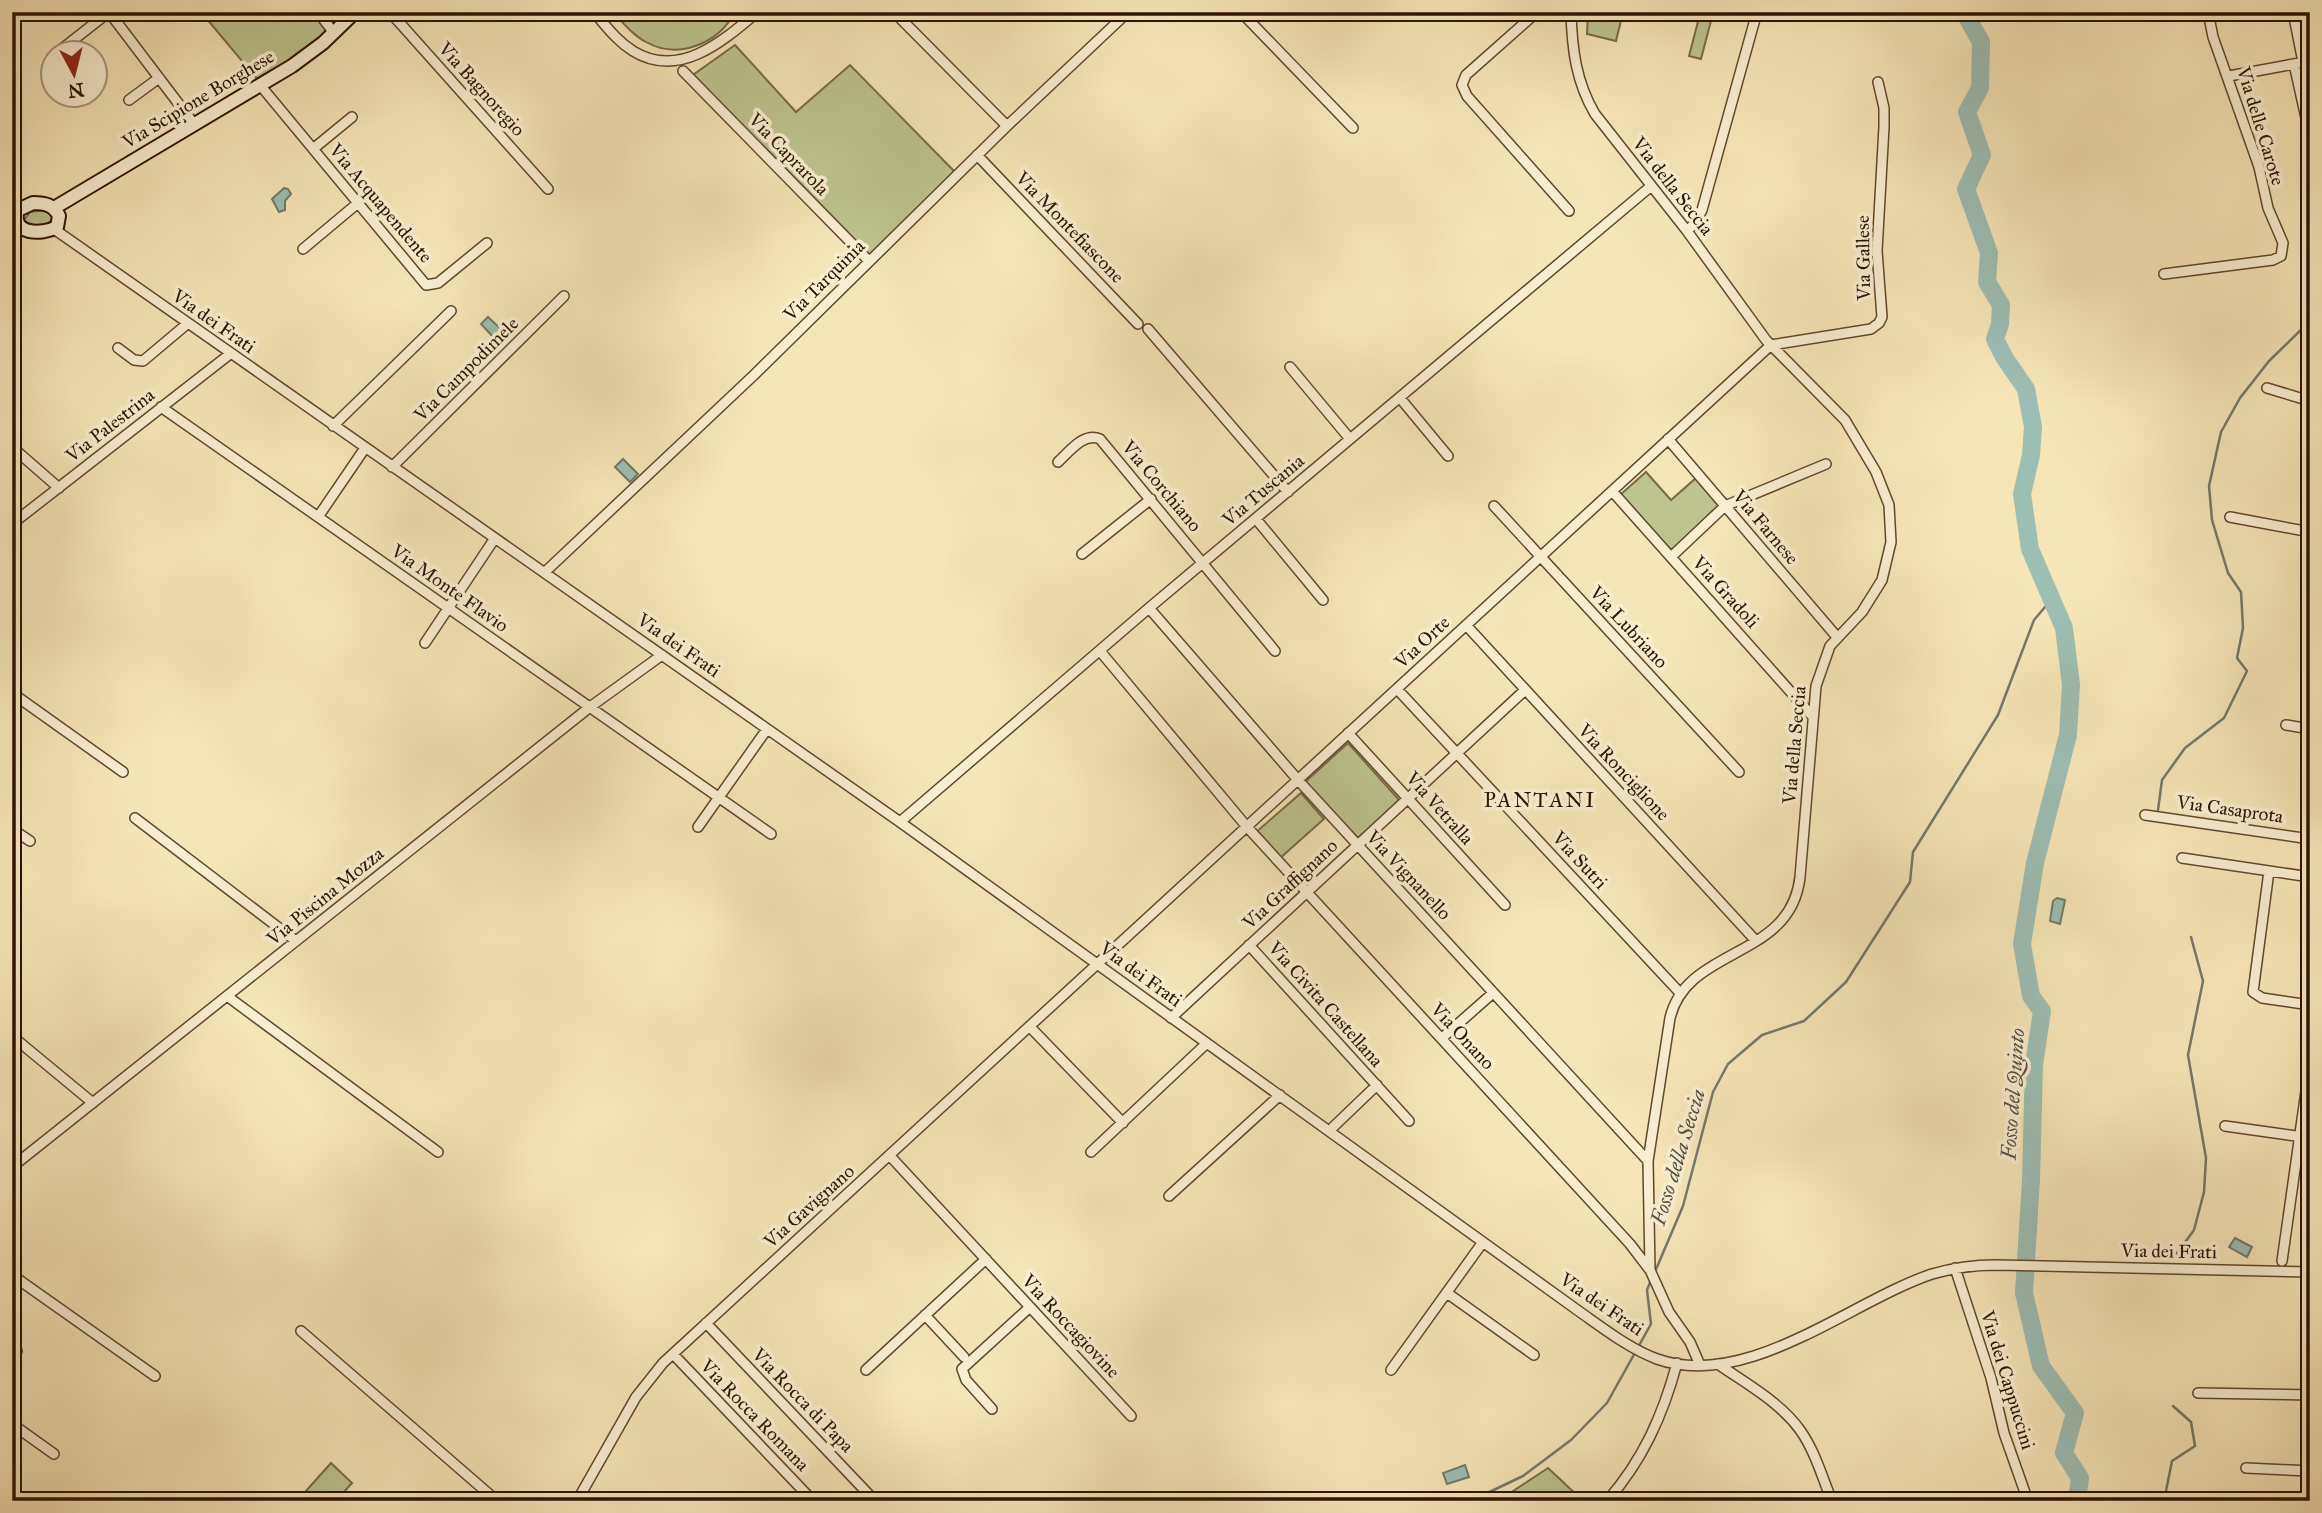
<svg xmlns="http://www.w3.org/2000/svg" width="2322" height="1513" font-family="'IM FELL Great Primer',serif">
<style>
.green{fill:#bdc48e;stroke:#766b48;stroke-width:2}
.water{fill:#9dbeb3;stroke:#71796c;stroke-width:2}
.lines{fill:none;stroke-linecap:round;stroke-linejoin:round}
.stream{stroke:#71796c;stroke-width:2.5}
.river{stroke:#9dbeb3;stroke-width:18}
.street-casing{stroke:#60472e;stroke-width:12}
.secondary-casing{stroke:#2e1201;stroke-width:16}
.street{stroke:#f9efd0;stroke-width:9}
.secondary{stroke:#f9efd0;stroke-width:12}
.labels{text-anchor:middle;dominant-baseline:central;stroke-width:7;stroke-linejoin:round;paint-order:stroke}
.street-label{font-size:19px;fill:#2e1201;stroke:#f9efd0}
.neighbourhood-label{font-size:21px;letter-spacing:2px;fill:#2e1201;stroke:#f9efd0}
.water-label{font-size:21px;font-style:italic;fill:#554e3f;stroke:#f9efd0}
</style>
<rect width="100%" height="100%" fill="#f6e6b7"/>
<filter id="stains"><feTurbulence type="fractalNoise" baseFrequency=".00286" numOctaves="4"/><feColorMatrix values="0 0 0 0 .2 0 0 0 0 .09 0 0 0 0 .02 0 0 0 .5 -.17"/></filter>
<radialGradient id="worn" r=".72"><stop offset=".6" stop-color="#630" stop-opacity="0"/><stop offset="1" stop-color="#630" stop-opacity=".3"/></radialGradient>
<path class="green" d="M 201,12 L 314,12 L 329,31 L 303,52 L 257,79 Z
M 613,12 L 735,12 C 718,44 678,60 646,42 C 633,35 623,23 613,12 Z
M 1588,12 L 1623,12 L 1616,41 L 1587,34 Z
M 1696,12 L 1713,13 L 1701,59 L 1689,56 L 1700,14 Z
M 735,45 L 796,112 L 850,65 L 956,173 L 870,257 L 693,75 Z
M 45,210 L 53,214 L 53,219 C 46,227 31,228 24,220 L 30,212 Z
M 1646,472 L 1671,500 L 1696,478 L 1723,507 L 1673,552 L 1620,495 Z
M 1348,743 L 1400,801 L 1356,840 L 1304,783 Z
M 1301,793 L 1324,819 L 1279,859 L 1255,833 Z
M 331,1463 L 352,1483 L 336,1501 L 297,1501 Z
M 1548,1468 L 1580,1498 L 1578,1501 L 1489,1501 L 1501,1499 Z"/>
<path class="water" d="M 284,188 L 288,189 L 291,194 L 285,201 L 285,210 L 279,212 L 272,199 Z
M 488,317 L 503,331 L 495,339 L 481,324 Z
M 623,459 L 638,474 L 630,482 L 615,467 Z
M 2057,898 L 2065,900 L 2060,924 L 2050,921 L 2053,901 Z
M 2235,1238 L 2252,1247 L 2247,1257 L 2229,1247 Z
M 1465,1465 L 1469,1477 L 1447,1484 L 1443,1473 Z"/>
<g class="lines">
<path class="stream" d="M 2158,810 L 2162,780 L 2185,748 L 2224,718 L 2247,671 L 2237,658 L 2243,628 L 2241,592 L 2228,573 L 2212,520 L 2209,486 L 2221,432 L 2240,398 L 2269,361 L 2310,321
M 2175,1256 L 2194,1230 L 2204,1192 L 2206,1158 L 2188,1055 L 2203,981 L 2191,937
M 1654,1274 L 1683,1206 L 1713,1092 L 1728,1064 L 1762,1035 L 1804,1021 L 1846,982 L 1910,882 L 1913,852 L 1998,715 L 2034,620 L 2051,600
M 1338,1501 L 1357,1495 L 1396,1493 L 1479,1497 L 1523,1476 L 1571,1440 L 1607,1403 L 1651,1324 L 1647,1290 L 1651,1280
M 2168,1501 L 2166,1491 L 2172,1461 L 2195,1446 L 2191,1422 L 2173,1406"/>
<path class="river" d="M 1964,12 L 1981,42 L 1980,88 L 1967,112 L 1982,155 L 1966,189 L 1989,253 L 1987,282 L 2001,305 L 2000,324 L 1995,339 L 2004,357 L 2026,389 L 2033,427 L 2031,455 L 2022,494 L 2030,549 L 2064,628 L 2071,685 L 2068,735 L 2035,863 L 2022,944 L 2031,996 L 2042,1011 L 2034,1065 L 2031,1180 L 2024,1293 L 2041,1366 L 2075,1413 L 2064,1453 L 2080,1478 L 2077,1501"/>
<defs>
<path id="street" d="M 109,12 L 194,124
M 318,12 L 334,33
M 390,12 L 548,189
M 594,12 C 606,26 617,41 633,51 C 678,79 721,43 755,14
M 894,12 L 1007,126
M 1241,12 L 1353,128
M 1446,12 L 1449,15
M 1537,12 L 1466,75 L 1462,85 L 1467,96 L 1569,211
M 1571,12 C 1572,49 1576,82 1595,114 L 1687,231 L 1766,340 L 1845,420 L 1876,472 L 1889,505 L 1891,542 L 1882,580 L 1862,612 L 1830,646 L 1816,686 L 1800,877 C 1791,960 1687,946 1670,1018 L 1648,1161 L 1650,1270 L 1669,1312 L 1690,1342 L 1700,1365
M 2293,12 L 2303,62
M 58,52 L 109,12
M 2294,64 L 2310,136
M 683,71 L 869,261
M 2229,76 L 2310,61
M 260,85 L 426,285 L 438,283 L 487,243
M 129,100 L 159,78
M 313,149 L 352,117
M 977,155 L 1138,324
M 54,229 L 900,822 L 1580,1312 C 1604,1329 1630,1349 1657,1359 C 1747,1391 1851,1301 1932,1274 C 1953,1268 1974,1265 1995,1265 L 2310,1272
M 1687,231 L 1696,222 L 1702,210 L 1757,12
M 303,249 L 358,203
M 2164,274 L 2273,260 L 2281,256 L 2283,243 L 2268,208 L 2259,167 L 2213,37 L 2208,12
M 1148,329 L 1288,492
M 118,348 L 134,360 L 143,361 L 187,324
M 1290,367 L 1350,439
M 2267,388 L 2310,401
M 1400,398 L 1448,456
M 161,407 L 771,834
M 333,426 L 451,311
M 1668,439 L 1837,637
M 12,447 L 59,488
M 1058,462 C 1070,451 1084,432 1100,439 L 1275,651
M 392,467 L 564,296
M 1612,491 L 1813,717
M 1494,506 L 1739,772
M 318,517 L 365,448
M 2230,517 L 2310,532
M 1256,519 L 1323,600
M 12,524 L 230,354
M 1082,554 L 1151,499
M 1671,557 L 1725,506 L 1826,464
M 545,572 L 754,375 L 1007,126 L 1128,12
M 1149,608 L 1298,780 L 1648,1161
M 1466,625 L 1756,941
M 425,643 L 495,538
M 1100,651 L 1247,827 L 1630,1244 L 1649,1269
M 1397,689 L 1681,994
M 12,693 L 123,772
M 2286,725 L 2310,729
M 1348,733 L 1505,905
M 2145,815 L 2310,839
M 135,818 L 296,941
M 900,822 L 1149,608 L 1650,187
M 698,827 L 767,729
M 12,829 L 30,841
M 2182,858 L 2310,877
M 2269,871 L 2253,992 L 2262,998 L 2310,1005
M 1249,945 L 1409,1121
M 227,996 L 438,1152
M 1171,1018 L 1525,690
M 1030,1027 L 1123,1123
M 12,1036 L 93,1103
M 1442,1038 L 1493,993
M 2225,1126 L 2310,1138
M 1329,1131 L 1377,1085
M 1091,1152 L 1207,1043
M 890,1156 L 1131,1416
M 12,1167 L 590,707 L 662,655
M 1169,1196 L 1280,1095
M 2282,1261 L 2310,1063
M 1955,1268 L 1991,1378 L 2004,1433 L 2028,1501
M 12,1275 L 155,1376
M 1447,1293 L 1534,1355
M 925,1315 L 964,1357
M 706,1323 L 875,1501
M 301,1331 L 497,1501
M 12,1347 L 17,1351
M 673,1354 L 813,1501
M 1718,1364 C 1745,1383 1780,1402 1800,1430 C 1815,1451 1822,1477 1832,1501
M 866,1370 L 986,1259
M 1391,1370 L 1483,1242
M 2198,1393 L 2310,1395
M 992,1409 L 966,1380 L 962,1369 L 1030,1307
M 12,1424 L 54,1454
M 2246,1468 L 2310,1471
M 577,1501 L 636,1397 L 663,1363 L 1771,345 L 1871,329 L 1879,323 L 1882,317 L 1877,251 L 1884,127 L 1884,108 L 1878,82
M 1607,1501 C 1643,1460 1663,1415 1677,1363"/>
<path id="secondary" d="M 33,203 C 45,203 54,205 59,216 L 57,227 C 42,235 10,235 18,210 Z
M 54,208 L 292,66 L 323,43 L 355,12"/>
</defs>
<use href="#street" class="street-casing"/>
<use href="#secondary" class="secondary-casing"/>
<use href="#street" class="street"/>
<use href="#secondary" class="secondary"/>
</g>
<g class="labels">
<g class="street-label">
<text transform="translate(482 89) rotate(48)">Via Bagnoregio</text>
<text transform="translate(198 99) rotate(-31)">Via Scipione Borghese</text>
<text transform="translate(2261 126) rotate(73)">Via delle Carote</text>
<text transform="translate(789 154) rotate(46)">Via Caprarola</text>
<text transform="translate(1673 186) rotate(52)">Via della Seccia</text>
<text transform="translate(381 203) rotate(50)">Via Acquapendente</text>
<text transform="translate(1070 227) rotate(46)">Via Montefiascone</text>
<text transform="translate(1863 258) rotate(-91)">Via Gallese</text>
<text transform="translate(824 280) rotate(-45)">Via Tarquinia</text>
<text transform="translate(214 321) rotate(35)">Via dei Frati</text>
<text transform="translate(466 369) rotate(-45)">Via Campodimele</text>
<text transform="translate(110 425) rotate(-38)">Via Palestrina</text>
<text transform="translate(1162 486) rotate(50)">Via Corchiano</text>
<text transform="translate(1263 490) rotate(-40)">Via Tuscania</text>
<text transform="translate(1766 527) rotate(50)">Via Farnese</text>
<text transform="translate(450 588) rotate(35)">Via Monte Flavio</text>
<text transform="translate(1726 592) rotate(48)">Via Gradoli</text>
<text transform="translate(1629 627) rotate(47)">Via Lubriano</text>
<text transform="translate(1422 642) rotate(-43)">Via Orte</text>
<text transform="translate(679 645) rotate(35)">Via dei Frati</text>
<text transform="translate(1794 745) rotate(-85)">Via della Seccia</text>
<text transform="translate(1624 772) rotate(47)">Via Ronciglione</text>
<text transform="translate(1440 808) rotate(48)">Via Vetralla</text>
<text transform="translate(2230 809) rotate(8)">Via Casaprota</text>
<text transform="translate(1580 860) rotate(47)">Via Sutri</text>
<text transform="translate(1409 875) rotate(47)">Via Vignanello</text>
<text transform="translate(1290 884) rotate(-43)">Via Graffignano</text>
<text transform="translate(325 896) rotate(-39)">Via Piscina Mozza</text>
<text transform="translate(1141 974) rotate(36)">Via dei Frati</text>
<text transform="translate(1326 1004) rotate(48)">Via Civita Castellana</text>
<text transform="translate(1463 1036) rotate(47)">Via Onano</text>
<text transform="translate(809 1206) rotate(-42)">Via Gavignano</text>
<text transform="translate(2169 1251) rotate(1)">Via dei Frati</text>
<text transform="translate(1602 1304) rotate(34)">Via dei Frati</text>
<text transform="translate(1071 1326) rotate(47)">Via Roccagiovine</text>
<text transform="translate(2008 1380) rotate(73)">Via dei Cappuccini</text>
<text transform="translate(803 1400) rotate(46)">Via Rocca di Papa</text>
<text transform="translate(755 1415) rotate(46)">Via Rocca Romana</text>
</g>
<g class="neighbourhood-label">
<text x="1540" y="800">PANTANI</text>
</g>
<g class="water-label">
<text transform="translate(2013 1094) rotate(-86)">Fosso del Quinto</text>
<text transform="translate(1678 1157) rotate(-73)">Fosso della Seccia</text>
</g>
</g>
<rect width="2322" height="1513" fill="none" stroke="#f6e6b7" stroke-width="42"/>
<rect x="14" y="14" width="2294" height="1485" fill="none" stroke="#2e1201" stroke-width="3.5"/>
<rect x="21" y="21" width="2280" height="1471" fill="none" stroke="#2e1201" stroke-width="2"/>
<g transform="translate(74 74) rotate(173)"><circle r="33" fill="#f9efd0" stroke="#a8977d" stroke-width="2"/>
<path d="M0-5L12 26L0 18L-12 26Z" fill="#8f2418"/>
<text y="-10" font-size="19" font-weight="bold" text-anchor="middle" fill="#2e1201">N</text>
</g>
<rect width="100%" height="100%" filter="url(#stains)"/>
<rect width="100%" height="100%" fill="url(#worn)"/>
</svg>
